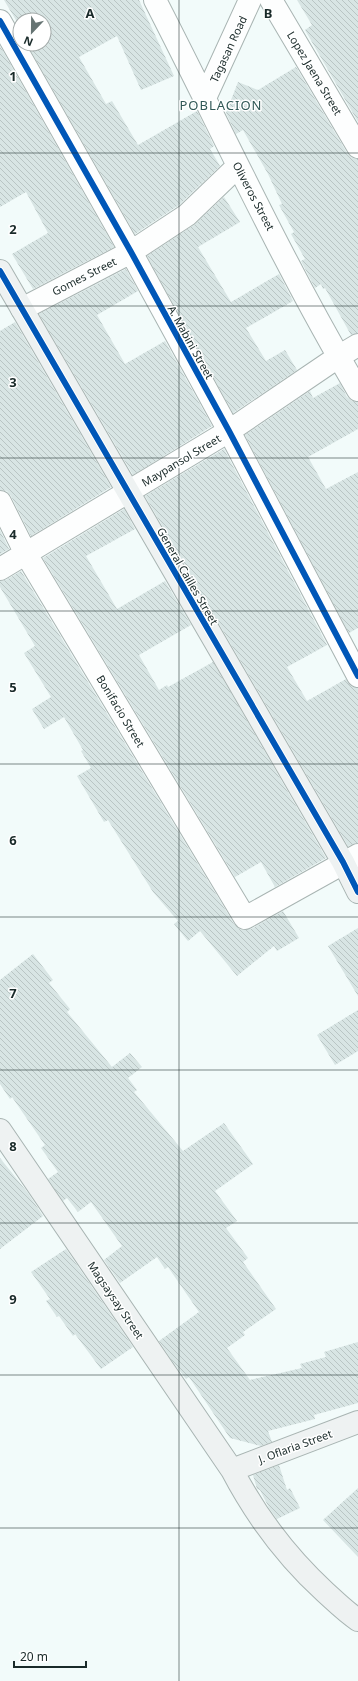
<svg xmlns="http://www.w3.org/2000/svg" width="358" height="1681" font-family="'Noto Sans',sans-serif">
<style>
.building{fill:url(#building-back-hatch)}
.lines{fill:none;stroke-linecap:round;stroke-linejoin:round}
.street-casing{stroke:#a8b4b2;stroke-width:24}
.secondary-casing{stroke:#a8b4b2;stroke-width:24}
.street{stroke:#fdfefe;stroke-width:22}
.secondary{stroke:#eef2f2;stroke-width:22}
.cycleway-casing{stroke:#fff;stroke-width:8}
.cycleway{stroke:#0057b8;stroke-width:6}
.grid{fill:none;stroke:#192a29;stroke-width:1;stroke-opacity:0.55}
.labels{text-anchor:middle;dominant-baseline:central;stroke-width:3;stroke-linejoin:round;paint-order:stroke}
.street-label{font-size:11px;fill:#192a29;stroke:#fff}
.quarter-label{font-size:13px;letter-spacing:1px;fill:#305856;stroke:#fff}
.grid-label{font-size:13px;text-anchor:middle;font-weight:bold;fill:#192a29;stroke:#fff;stroke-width:3;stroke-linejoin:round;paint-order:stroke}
</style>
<defs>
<pattern id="building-back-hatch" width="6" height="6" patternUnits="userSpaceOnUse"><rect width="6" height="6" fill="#d8e5e4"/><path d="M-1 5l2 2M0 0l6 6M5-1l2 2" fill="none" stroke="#b9c5c4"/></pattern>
</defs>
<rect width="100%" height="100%" fill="#f2fbfa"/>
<path class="building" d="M 4,0 L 139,0 L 174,76 L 141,90 L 117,36 L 79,57 L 106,104 L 112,101 L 138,145 L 197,111 L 214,146 L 210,149 L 220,166 L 179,205 L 135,234 L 27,44 L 44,44 L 44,20 L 20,20 L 20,31 L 15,23 L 17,22 Z
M 297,0 L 358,0 L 358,122 L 305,30 L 312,25 Z
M 0,46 L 114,247 L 33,289 L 12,254 L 48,233 L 26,192 L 0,207 Z
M 296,67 L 347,153 L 352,158 L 358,159 L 358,333 L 351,335 L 325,288 L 323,289 L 321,284 L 315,288 L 301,261 L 305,259 L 291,234 L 294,232 L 279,205 L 282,204 L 268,174 L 243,130 L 236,134 L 226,113 L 238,82 L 258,90 Z
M 224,197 L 240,222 L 198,247 L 231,302 L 279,274 L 293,301 L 246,328 L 266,361 L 285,350 L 297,370 L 233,413 L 147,256 L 194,225 Z
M 126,269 L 138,291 L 97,315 L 125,364 L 165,341 L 212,426 L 133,475 L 39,314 Z
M 15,322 L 111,487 L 31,536 L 11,496 L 7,491 L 0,490 L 0,331 Z
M 340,383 L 347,397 L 352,401 L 358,402 L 358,429 L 308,457 L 326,489 L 358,472 L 358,628 L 349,633 L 245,435 L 310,391 L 313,398 Z
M 224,449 L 327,645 L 287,667 L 307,701 L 346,679 L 351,686 L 358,688 L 358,843 L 348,846 L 145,496 Z
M 124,509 L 135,529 L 86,556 L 117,609 L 165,581 L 191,625 L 139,655 L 159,690 L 167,685 L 168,687 L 213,662 L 326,858 L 275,887 L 261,862 L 235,877 L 43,558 Z
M 0,530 L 9,549 L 0,554 Z
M 21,571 L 234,924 L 239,929 L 245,930 L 251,929 L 283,911 L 299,938 L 277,951 L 274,946 L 237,976 L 200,931 L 188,941 L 174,924 L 178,921 L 153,892 L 108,820 L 104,822 L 77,776 L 91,768 L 81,751 L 83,750 L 64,717 L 44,729 L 32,709 L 51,697 L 24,653 L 35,646 L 0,587 L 0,581 L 6,580 Z
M 358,928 L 358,996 L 328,946 Z
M 33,954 L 53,980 L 49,983 L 70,1009 L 67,1012 L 112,1067 L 130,1053 L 142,1067 L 128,1078 L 137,1090 L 134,1092 L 183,1151 L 224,1123 L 253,1164 L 215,1191 L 237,1221 L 226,1228 L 248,1258 L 243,1262 L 276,1309 L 243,1332 L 245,1335 L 227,1348 L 250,1380 L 302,1368 L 300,1364 L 326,1357 L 324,1352 L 358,1342 L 358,1403 L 314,1415 L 315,1419 L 268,1431 L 272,1442 L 261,1446 L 230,1438 L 189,1377 L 186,1379 L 173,1362 L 159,1341 L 199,1312 L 168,1267 L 165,1269 L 157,1257 L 120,1283 L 104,1260 L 122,1246 L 91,1202 L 78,1212 L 67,1198 L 63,1201 L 48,1179 L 58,1172 L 41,1148 L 45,1145 L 12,1097 L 10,1099 L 0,1084 L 0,980 Z
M 358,1010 L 358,1051 L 335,1065 L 317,1035 Z
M 0,1158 L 28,1193 L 43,1216 L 0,1249 Z
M 66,1249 L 133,1347 L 101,1369 L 75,1334 L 73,1336 L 59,1316 L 57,1317 L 46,1301 L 50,1299 L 31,1272 Z
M 279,1465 L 287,1490 L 290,1488 L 300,1508 L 277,1519 L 269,1508 L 260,1490 L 257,1489 L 253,1475 Z
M 358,1488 L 358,1557 L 323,1520 Z"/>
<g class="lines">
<defs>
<path id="street" d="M 155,0 C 222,130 283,264 358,390
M 271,0 L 358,147
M 0,21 L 131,252 L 229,431 L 358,676
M 205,98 L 250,0
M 22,309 L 131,252 L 187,215 L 238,166
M 0,502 L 26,554 L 245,918 L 358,855
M 0,569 L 229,431 L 338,357 L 358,345"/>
<path id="secondary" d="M 0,271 L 343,862 L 358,892
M 0,1130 L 232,1470 C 256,1516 287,1557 325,1592 C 336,1602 346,1612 358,1620
M 232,1470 L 358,1422"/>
</defs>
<use href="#street" class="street-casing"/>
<use href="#secondary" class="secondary-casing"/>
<use href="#street" class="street"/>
<use href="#secondary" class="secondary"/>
<defs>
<path id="cycleway" d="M 0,21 L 131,252 L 229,431 L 358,676
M 0,271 L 343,862 L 358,892"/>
</defs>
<use href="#cycleway" class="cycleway-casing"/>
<use href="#cycleway" class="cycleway"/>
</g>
<path class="grid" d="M 179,0 L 179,1681M 0,153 L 358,153M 0,306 L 358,306M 0,458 L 358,458M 0,611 L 358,611M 0,764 L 358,764M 0,917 L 358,917M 0,1070 L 358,1070M 0,1223 L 358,1223M 0,1375 L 358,1375M 0,1528 L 358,1528"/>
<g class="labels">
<g class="street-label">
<text transform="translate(228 49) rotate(-65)">Tagasan Road</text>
<text transform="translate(315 73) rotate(59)">Lopez Jaena Street</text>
<text transform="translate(254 196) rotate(62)">Oliveros Street</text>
<text transform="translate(84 276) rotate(-27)">Gomes Street</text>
<text transform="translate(191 342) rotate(61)">A. Mabini Street</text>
<text transform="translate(181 460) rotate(-31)">Maypansol Street</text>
<text transform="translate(188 576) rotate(60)">General Cailles Street</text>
<text transform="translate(121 711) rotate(59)">Bonifacio Street</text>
<text transform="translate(116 1300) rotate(56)">Magsaysay Street</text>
<text transform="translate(295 1446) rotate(-20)">J. Oflaria Street</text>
</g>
<g class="quarter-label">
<text x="221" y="105">POBLACION</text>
</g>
</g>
<g class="grid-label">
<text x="90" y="18">A</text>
<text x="268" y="18">B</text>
<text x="13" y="81">1</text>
<text x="13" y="234">2</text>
<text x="13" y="387">3</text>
<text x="13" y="539">4</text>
<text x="13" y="692">5</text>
<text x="13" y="845">6</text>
<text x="13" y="998">7</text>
<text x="13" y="1151">8</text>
<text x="13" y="1304">9</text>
</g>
<g transform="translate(32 32) rotate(202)"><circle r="19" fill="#ffffff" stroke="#a3aaa9"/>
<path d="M0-3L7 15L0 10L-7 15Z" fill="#657372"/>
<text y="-6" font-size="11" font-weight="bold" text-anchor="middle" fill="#192a29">N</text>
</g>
<path d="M14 1661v6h72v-6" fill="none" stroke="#192a29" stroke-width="2"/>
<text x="20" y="1661" font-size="12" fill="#192a29" stroke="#ffffff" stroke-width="3" paint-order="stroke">20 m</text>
</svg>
